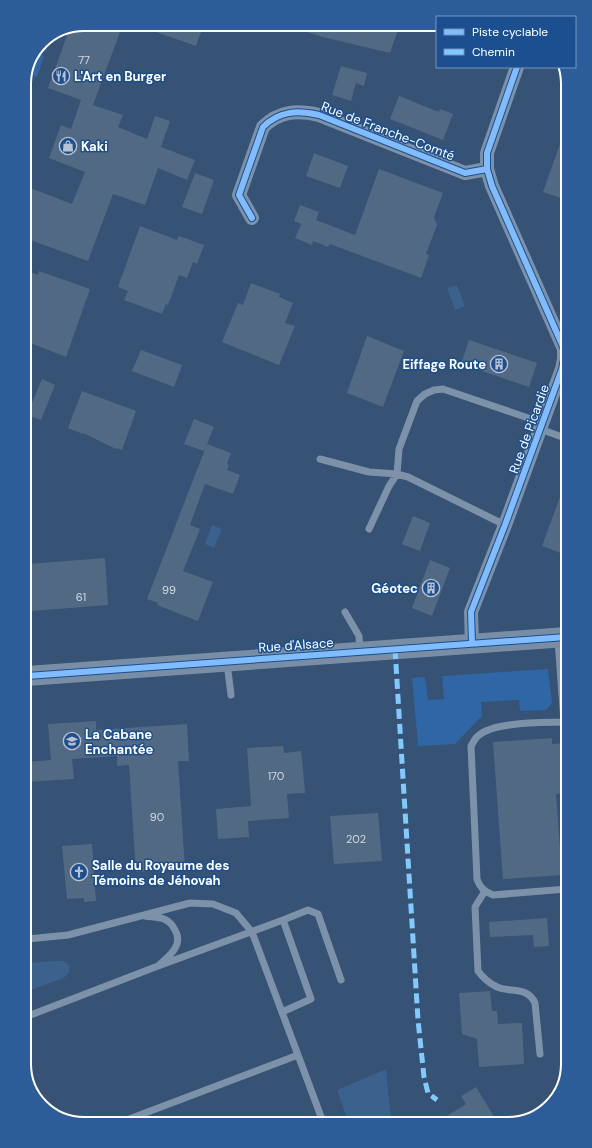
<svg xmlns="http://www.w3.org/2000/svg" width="592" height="1148" font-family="'DM Sans',sans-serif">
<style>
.green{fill:#2f66a5}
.water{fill:#3b618d}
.building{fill:#526984}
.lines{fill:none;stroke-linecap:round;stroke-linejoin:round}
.lane{stroke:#7d92a8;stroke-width:7}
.street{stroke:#7d92a8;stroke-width:14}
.secondary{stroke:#798da4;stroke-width:20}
.quiet{stroke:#80caff;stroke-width:5;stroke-dasharray:10 5;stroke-linecap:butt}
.cycleway-casing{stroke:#1b4f8f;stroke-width:8}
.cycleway{stroke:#80bcff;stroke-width:6}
.labels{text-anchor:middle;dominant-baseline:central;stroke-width:3;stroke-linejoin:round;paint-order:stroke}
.number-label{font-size:11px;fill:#d4dae0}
.poi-label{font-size:13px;font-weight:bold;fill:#fff;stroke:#1b4f8f;text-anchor:start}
.street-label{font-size:13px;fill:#fff;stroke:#1b4f8f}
.rim{fill:none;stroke:#fff;stroke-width:2}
</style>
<rect width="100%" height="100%" fill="#365274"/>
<path class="green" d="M 51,37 L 45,52 L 40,50 L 44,41 Z
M 39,54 L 44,56 L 37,77 L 31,75 Z
M 548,669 L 552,703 L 546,710 L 520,711 L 519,700 L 481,702 L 482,716 L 455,744 L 418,746 L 412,678 L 425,677 L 428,700 L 444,699 L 442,676 Z"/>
<path class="water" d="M 457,285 L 465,306 L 455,310 L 447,288 Z
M 212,525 L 222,529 L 214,548 L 205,544 Z
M 54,961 L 63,961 L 69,965 L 69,972 L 64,978 L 28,991 L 28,963 Z
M 386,1069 L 391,1121 L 348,1121 L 337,1090 Z"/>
<path class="building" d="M 84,24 L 123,24 L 93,105 L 123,115 L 118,127 L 147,139 L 155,116 L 170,121 L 161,147 L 195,160 L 187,180 L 158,168 L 145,205 L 113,194 L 88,261 L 25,238 L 25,186 L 72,204 L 85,172 L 49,158 L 61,125 L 71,129 L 81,100 L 48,88 L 69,30 Z
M 139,24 L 204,24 L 196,46 L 139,26 Z
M 292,24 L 400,24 L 390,53 L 323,37 L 291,27 Z
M 341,66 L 367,73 L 364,86 L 356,83 L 351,101 L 332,95 Z
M 399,96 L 439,112 L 440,109 L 453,114 L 443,140 L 390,119 Z
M 562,138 L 564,138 L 564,199 L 543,192 Z
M 314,153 L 348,166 L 340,188 L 306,176 Z
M 379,169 L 443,193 L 434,217 L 437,225 L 426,254 L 429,255 L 421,278 L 330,244 L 328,247 L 313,241 L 312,245 L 295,238 L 301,224 L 294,221 L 300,205 L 319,212 L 316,220 L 355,235 Z
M 195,173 L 214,180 L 202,214 L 182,207 Z
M 140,226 L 177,240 L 179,236 L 204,245 L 197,264 L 193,262 L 187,278 L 179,275 L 168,305 L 166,304 L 162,314 L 124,300 L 128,291 L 118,287 Z
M 25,270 L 38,275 L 39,271 L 90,289 L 66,357 L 25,341 Z
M 251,283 L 280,294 L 279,297 L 293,303 L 285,323 L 295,326 L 279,365 L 222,342 L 238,303 L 243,305 Z
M 367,336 L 404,351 L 383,407 L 347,393 Z
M 469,340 L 537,363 L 529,387 L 461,364 Z
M 141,350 L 182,365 L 174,387 L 132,371 Z
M 42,379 L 55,385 L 41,420 L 27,415 Z
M 82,391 L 136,411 L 122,450 L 116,448 L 116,449 L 83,433 L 83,434 L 68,428 Z
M 194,419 L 214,427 L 204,451 L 184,444 Z
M 207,444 L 231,453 L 227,464 L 229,465 L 227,470 L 240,475 L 233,494 L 205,484 L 190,525 L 200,529 L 183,571 L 213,582 L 198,621 L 157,605 L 158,603 L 147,599 Z
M 564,486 L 565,487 L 566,555 L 542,546 Z
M 413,516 L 430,523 L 420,551 L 402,544 Z
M 105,558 L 108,605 L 31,611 L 28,564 Z
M 430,560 L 450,568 L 432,616 L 412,608 Z
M 96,721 L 96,730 L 187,724 L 189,761 L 178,761 L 185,869 L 136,872 L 129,765 L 117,766 L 117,756 L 72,759 L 74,779 L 27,782 L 27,762 L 51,760 L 48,724 Z
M 552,738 L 552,744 L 567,743 L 567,793 L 556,794 L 562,875 L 503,879 L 493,742 Z
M 283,746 L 284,753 L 301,751 L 302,758 L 305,793 L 287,794 L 289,818 L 248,821 L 249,837 L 218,839 L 216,809 L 251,806 L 247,748 Z
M 378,813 L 382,861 L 334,864 L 330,816 Z
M 92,844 L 96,901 L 84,902 L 84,898 L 67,899 L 62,846 Z
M 547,918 L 549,946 L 534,947 L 533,935 L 490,937 L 489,922 Z
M 490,991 L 492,1011 L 497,1011 L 498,1024 L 522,1023 L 524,1064 L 479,1067 L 477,1039 L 462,1034 L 459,993 Z
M 476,1087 L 496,1120 L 440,1120 L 466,1104 L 461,1096 Z"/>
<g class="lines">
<path class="lane" d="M 540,429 L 565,438
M 320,459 L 369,472 L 397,474 L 389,486 L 369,529
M 505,525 L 408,477 L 397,474 L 399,449 L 417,401 L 425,394 L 434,390 L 443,389 L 543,423
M 345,612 L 359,636 L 360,651
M 558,640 L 564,722
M 227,663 L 231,695
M 566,722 C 545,723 494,721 478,736 C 475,738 473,743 471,746 L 477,879 C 480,888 484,891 493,895 L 567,889
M 485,891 L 475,907 L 478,971 C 483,978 489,983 497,987 C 511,993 527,986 535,1003 L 540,1054
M 145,916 C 151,917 159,917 164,919 C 169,921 173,926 175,930 C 184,945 169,956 159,965
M 283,920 L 308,910 L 318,914 L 341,980
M 28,939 L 68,935 L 190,903 L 213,904 L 236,913 L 252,932 L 298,1055 L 116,1124
M 28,1016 L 158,966 L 283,920 L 311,999 L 282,1012
M 298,1055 L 323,1122"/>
<path class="street" d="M 252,218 L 239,195 L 263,127 C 279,111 297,110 319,115 L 465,173 L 487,169
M 472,643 L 471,612 L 505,525 L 562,369 L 564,359 L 564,349 L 492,186 L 487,169 L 487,153 L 517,67"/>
<path class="secondary" d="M 27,676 L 566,637"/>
<path class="quiet" d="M 395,649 L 418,1020 L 424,1077 L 428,1093 L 437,1100"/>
<defs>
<path id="cycleway" d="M 252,218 L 239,195 L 263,127 C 279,111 297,110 319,115 L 465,173 L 487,169
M 472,643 L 471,612 L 505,525 L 562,369 L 564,359 L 564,349 L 492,186 L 487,169 L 487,153 L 517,67
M 27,676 L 566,637"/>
</defs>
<use href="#cycleway" class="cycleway-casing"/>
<use href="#cycleway" class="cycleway"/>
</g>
<defs>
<symbol id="restaurant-ring" viewBox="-11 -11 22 22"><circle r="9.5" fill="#1b4f8f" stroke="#b9c2ce" stroke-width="1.5"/><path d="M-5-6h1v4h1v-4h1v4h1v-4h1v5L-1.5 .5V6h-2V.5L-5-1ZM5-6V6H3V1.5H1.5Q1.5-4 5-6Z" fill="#b9c2ce"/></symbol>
<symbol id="shop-ring" viewBox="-11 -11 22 22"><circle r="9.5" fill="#1b4f8f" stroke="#b9c2ce" stroke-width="1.5"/><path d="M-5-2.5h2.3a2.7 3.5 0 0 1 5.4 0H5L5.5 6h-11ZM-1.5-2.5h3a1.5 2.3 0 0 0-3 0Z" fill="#b9c2ce"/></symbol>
<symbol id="building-ring" viewBox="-11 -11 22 22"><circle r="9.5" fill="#1b4f8f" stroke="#b9c2ce" stroke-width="1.5"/><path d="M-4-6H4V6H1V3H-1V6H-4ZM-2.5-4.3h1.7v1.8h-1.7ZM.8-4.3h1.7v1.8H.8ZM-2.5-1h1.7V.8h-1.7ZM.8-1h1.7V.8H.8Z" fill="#b9c2ce"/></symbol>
<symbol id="school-ring" viewBox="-11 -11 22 22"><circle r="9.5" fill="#1b4f8f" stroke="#b9c2ce" stroke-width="1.5"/><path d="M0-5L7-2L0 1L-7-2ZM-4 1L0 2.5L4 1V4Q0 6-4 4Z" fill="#b9c2ce"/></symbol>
<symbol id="church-ring" viewBox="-11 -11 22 22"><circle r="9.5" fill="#1b4f8f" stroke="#b9c2ce" stroke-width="1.5"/><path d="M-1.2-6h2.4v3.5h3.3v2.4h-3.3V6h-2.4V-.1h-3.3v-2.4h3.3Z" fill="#b9c2ce"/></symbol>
</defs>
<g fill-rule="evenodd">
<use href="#restaurant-ring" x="51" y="66" width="20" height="20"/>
<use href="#shop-ring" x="58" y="136" width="20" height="20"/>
<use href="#building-ring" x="489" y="354" width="20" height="20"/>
<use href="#building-ring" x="421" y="578" width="20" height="20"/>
<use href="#school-ring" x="62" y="731" width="20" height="20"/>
<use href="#church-ring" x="69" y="862" width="20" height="20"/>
</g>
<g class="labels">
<g class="number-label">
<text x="84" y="60">77</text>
<text x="169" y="590">99</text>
<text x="81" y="597">61</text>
<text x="276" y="776">170</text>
<text x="157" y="817">90</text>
<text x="356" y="839">202</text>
</g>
<g class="poi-label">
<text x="74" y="76">L'Art en Burger</text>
<text x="81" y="146">Kaki</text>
<text x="486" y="364" text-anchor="end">Eiffage Route</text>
<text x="418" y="588" text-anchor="end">Géotec</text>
<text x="85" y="734">La Cabane<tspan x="85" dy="15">Enchantée</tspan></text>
<text x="92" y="865">Salle du Royaume des<tspan x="92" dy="15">Témoins de Jéhovah</tspan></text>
</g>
<g class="street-label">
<text transform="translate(388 131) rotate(21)">Rue de Franche-Comté</text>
<text transform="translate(529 429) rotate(-70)">Rue de Picardie</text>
<text transform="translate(296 645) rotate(-4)">Rue d'Alsace</text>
</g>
</g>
<path d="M0 0H592V1148H0ZM84 31H508A53 53 0 0 1 561 84V1064A53 53 0 0 1 508 1117H84A53 53 0 0 1 31 1064V84A53 53 0 0 1 84 31Z" fill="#2d5d98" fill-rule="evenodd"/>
<path class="rim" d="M84 31H508A53 53 0 0 1 561 84V1064A53 53 0 0 1 508 1117H84A53 53 0 0 1 31 1064V84A53 53 0 0 1 84 31Z"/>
<rect x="436" y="16" width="140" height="52" fill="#1b4f8f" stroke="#7695bc"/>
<rect x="444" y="29" width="20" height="6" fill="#80bcff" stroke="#7695bc"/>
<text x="472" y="36" font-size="12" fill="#ffffff">Piste cyclable</text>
<rect x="444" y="49" width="20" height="6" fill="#80caff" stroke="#7695bc"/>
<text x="472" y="56" font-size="12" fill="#ffffff">Chemin</text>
</svg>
